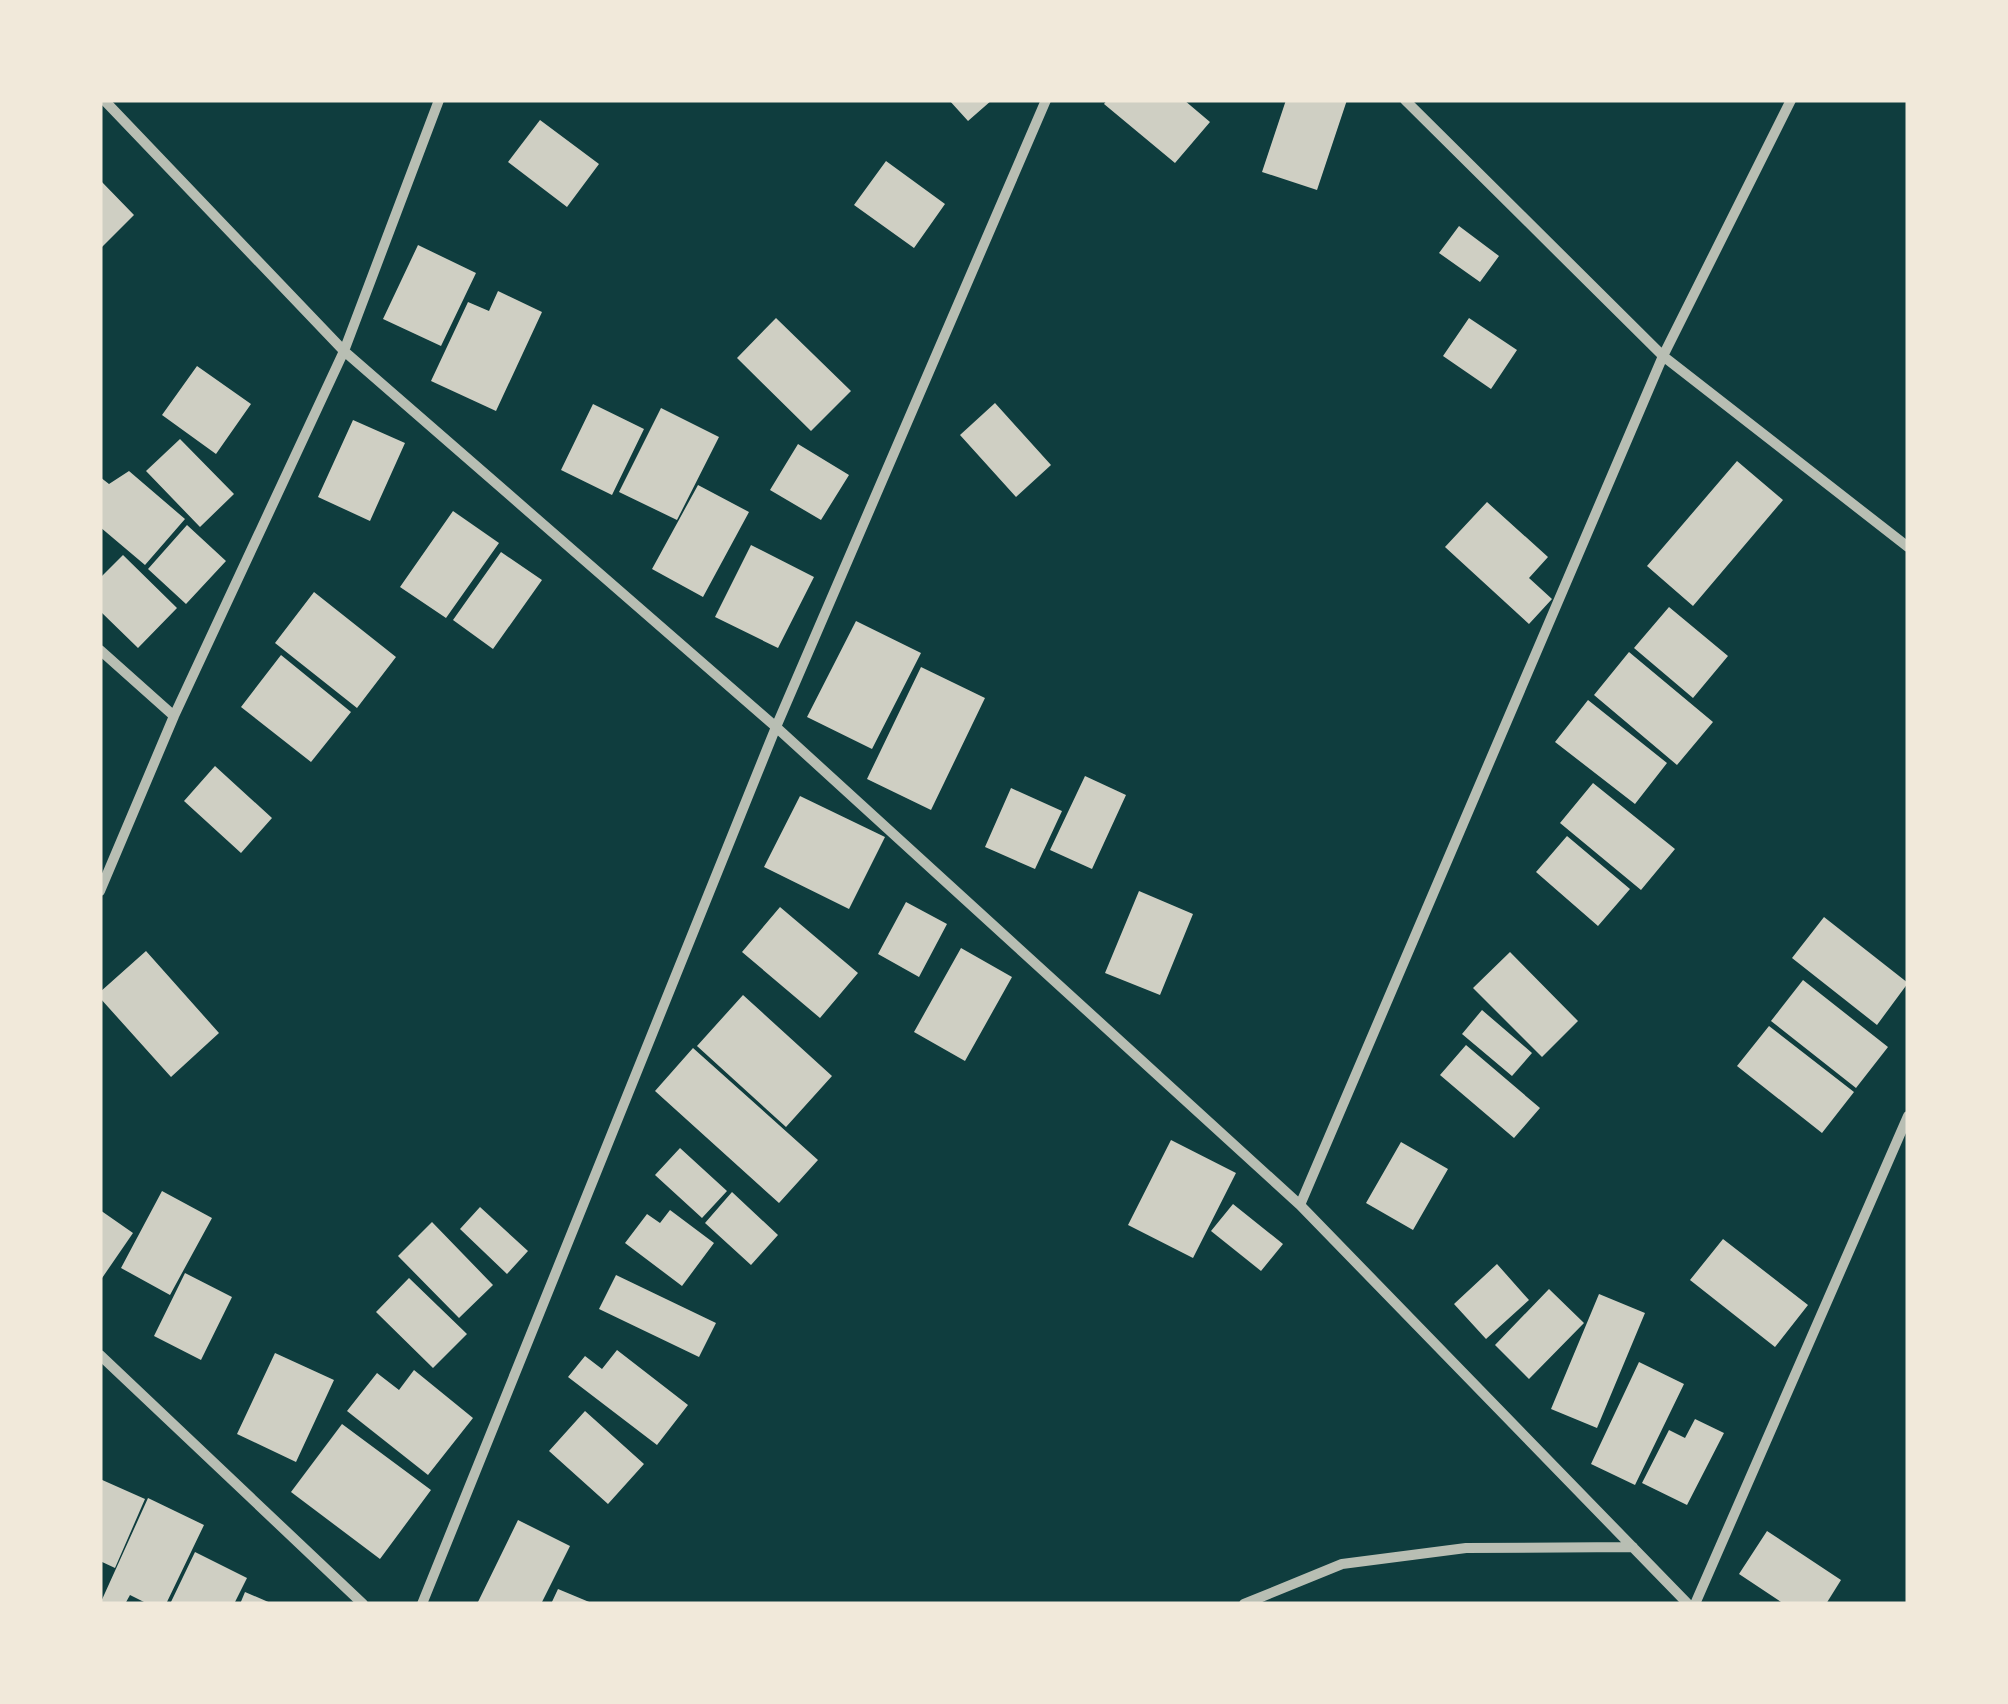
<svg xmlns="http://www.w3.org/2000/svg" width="2008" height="1704" font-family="'Space Grotesk',sans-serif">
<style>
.building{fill:#cfcfc3}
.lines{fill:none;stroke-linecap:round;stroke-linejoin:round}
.minor{stroke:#b8beb3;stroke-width:10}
</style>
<rect width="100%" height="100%" fill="#0f3d3e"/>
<path class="building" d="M 949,100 L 992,100 L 968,121 Z
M 1107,100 L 1184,100 L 1210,122 L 1175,163 L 1104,104 Z
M 1286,100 L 1347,100 L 1317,190 L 1262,172 Z
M 540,120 L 599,164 L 567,207 L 508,162 Z
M 886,161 L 945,204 L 914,248 L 854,205 Z
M 100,180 L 134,215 L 100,249 Z
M 1459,226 L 1499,256 L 1480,282 L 1439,253 Z
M 418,245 L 476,273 L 441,346 L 383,319 Z
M 498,291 L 542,312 L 496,411 L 431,381 L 468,302 L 489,311 Z
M 776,318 L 851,391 L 811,431 L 737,358 Z
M 1469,318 L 1517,350 L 1491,389 L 1443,356 Z
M 197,366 L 251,404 L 216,454 L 162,415 Z
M 995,403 L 1051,465 L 1016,497 L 960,435 Z
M 593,404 L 644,429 L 612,495 L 561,470 Z
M 661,408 L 719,437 L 677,520 L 619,492 Z
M 353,420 L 405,443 L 370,521 L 318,497 Z
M 180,439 L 234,494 L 200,527 L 146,471 Z
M 798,444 L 849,475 L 821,520 L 770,490 Z
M 1737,461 L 1783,500 L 1693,606 L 1647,566 Z
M 129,471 L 185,519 L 145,565 L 100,527 L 100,477 L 109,484 Z
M 698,485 L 749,512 L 703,597 L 652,569 Z
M 1487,502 L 1548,557 L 1529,578 L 1552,599 L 1529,624 L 1445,547 Z
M 453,511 L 499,543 L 446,618 L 400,587 Z
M 187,525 L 226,561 L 186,604 L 148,569 Z
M 751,545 L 814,577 L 778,648 L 715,617 Z
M 501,552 L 542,580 L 493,649 L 453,620 Z
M 123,555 L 177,608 L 138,648 L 100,611 L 100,578 Z
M 314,592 L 396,657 L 357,708 L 275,643 Z
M 1669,607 L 1728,656 L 1693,698 L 1634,648 Z
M 856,621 L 921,653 L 872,749 L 807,717 Z
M 1629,652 L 1713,722 L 1677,765 L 1594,695 Z
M 281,655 L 351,712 L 311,762 L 241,707 Z
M 921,667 L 985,698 L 931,810 L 867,779 Z
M 1588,700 L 1667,763 L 1635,804 L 1555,742 Z
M 215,766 L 272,818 L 241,853 L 184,801 Z
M 1085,776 L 1126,795 L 1092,869 L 1050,850 Z
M 1593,783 L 1675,849 L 1641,890 L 1560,823 Z
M 1011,788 L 1062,811 L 1035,869 L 985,847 Z
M 800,796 L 885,837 L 849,909 L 764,867 Z
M 1567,836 L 1630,889 L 1598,926 L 1536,872 Z
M 1139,891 L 1193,914 L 1160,995 L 1105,973 Z
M 906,902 L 947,924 L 919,977 L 878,954 Z
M 780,907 L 858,973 L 820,1018 L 742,952 Z
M 1824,917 L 1908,983 L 1877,1025 L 1792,958 Z
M 961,948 L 1012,977 L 965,1061 L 914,1032 Z
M 146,951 L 219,1033 L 171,1077 L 100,998 L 100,992 Z
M 1510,952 L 1578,1021 L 1542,1057 L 1473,988 Z
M 1803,980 L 1888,1047 L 1856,1088 L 1771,1021 Z
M 743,995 L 832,1076 L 786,1127 L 697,1046 Z
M 1482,1010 L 1532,1053 L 1512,1076 L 1462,1034 Z
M 1769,1026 L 1854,1092 L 1822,1133 L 1737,1066 Z
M 1466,1045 L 1540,1108 L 1514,1138 L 1440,1075 Z
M 693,1048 L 818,1160 L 779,1203 L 655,1091 Z
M 1171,1140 L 1236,1173 L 1193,1258 L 1128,1225 Z
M 1401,1142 L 1448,1169 L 1413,1230 L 1366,1203 Z
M 680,1148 L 727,1191 L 702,1218 L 655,1175 Z
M 162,1191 L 212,1218 L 170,1295 L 121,1268 Z
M 732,1192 L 778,1235 L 751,1265 L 705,1223 Z
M 1233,1204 L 1283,1244 L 1261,1271 L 1211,1231 Z
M 480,1207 L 528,1251 L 507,1274 L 460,1229 Z
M 100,1210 L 133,1233 L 100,1281 Z
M 670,1210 L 714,1243 L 682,1286 L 625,1243 L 647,1214 L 660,1223 Z
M 432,1222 L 493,1285 L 459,1318 L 398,1256 Z
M 1723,1239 L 1808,1305 L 1775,1347 L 1690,1280 Z
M 1497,1264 L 1529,1300 L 1486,1339 L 1454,1304 Z
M 185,1273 L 232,1297 L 201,1360 L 154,1336 Z
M 616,1275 L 716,1323 L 699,1357 L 599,1309 Z
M 409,1278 L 467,1334 L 433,1368 L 376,1312 Z
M 1549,1289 L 1584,1323 L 1529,1379 L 1495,1345 Z
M 1599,1294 L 1645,1313 L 1597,1428 L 1551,1409 Z
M 617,1350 L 688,1405 L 657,1445 L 568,1377 L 585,1356 L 602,1369 Z
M 275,1353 L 334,1380 L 296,1462 L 237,1434 Z
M 1639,1362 L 1684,1384 L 1635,1485 L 1591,1464 Z
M 414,1370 L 473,1418 L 428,1475 L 347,1411 L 377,1373 L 399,1390 Z
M 585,1411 L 644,1464 L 608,1504 L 549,1451 Z
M 1695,1419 L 1724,1433 L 1687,1505 L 1642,1483 L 1669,1430 L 1685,1438 Z
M 342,1424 L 431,1490 L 380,1559 L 291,1492 Z
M 100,1479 L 145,1499 L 115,1568 L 100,1561 Z
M 148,1498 L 204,1525 L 166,1604 L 148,1604 L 130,1595 L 125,1604 L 100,1604 Z
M 518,1520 L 570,1546 L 541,1604 L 477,1604 Z
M 1767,1531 L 1841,1580 L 1826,1604 L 1784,1604 L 1739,1574 Z
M 195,1552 L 247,1578 L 234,1604 L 170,1604 Z
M 558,1589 L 594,1604 L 551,1604 Z
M 245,1592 L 273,1604 L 240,1604 Z"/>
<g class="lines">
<path class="minor" d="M 104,100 L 344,351 L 776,727 L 1300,1205 L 1688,1604
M 1791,100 L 1663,356 L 1908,547
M 100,650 L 174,716
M 100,891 L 174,716 L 344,351 L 439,100
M 1300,1205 L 1663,356 L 1405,100
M 100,1355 L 363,1604
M 422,1604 L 776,727 L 1046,100
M 1244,1604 L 1342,1564 L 1466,1548 L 1633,1547
M 1695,1604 L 1908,1116"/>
</g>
<rect width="2008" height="1704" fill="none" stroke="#f1e9da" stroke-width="205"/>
</svg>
